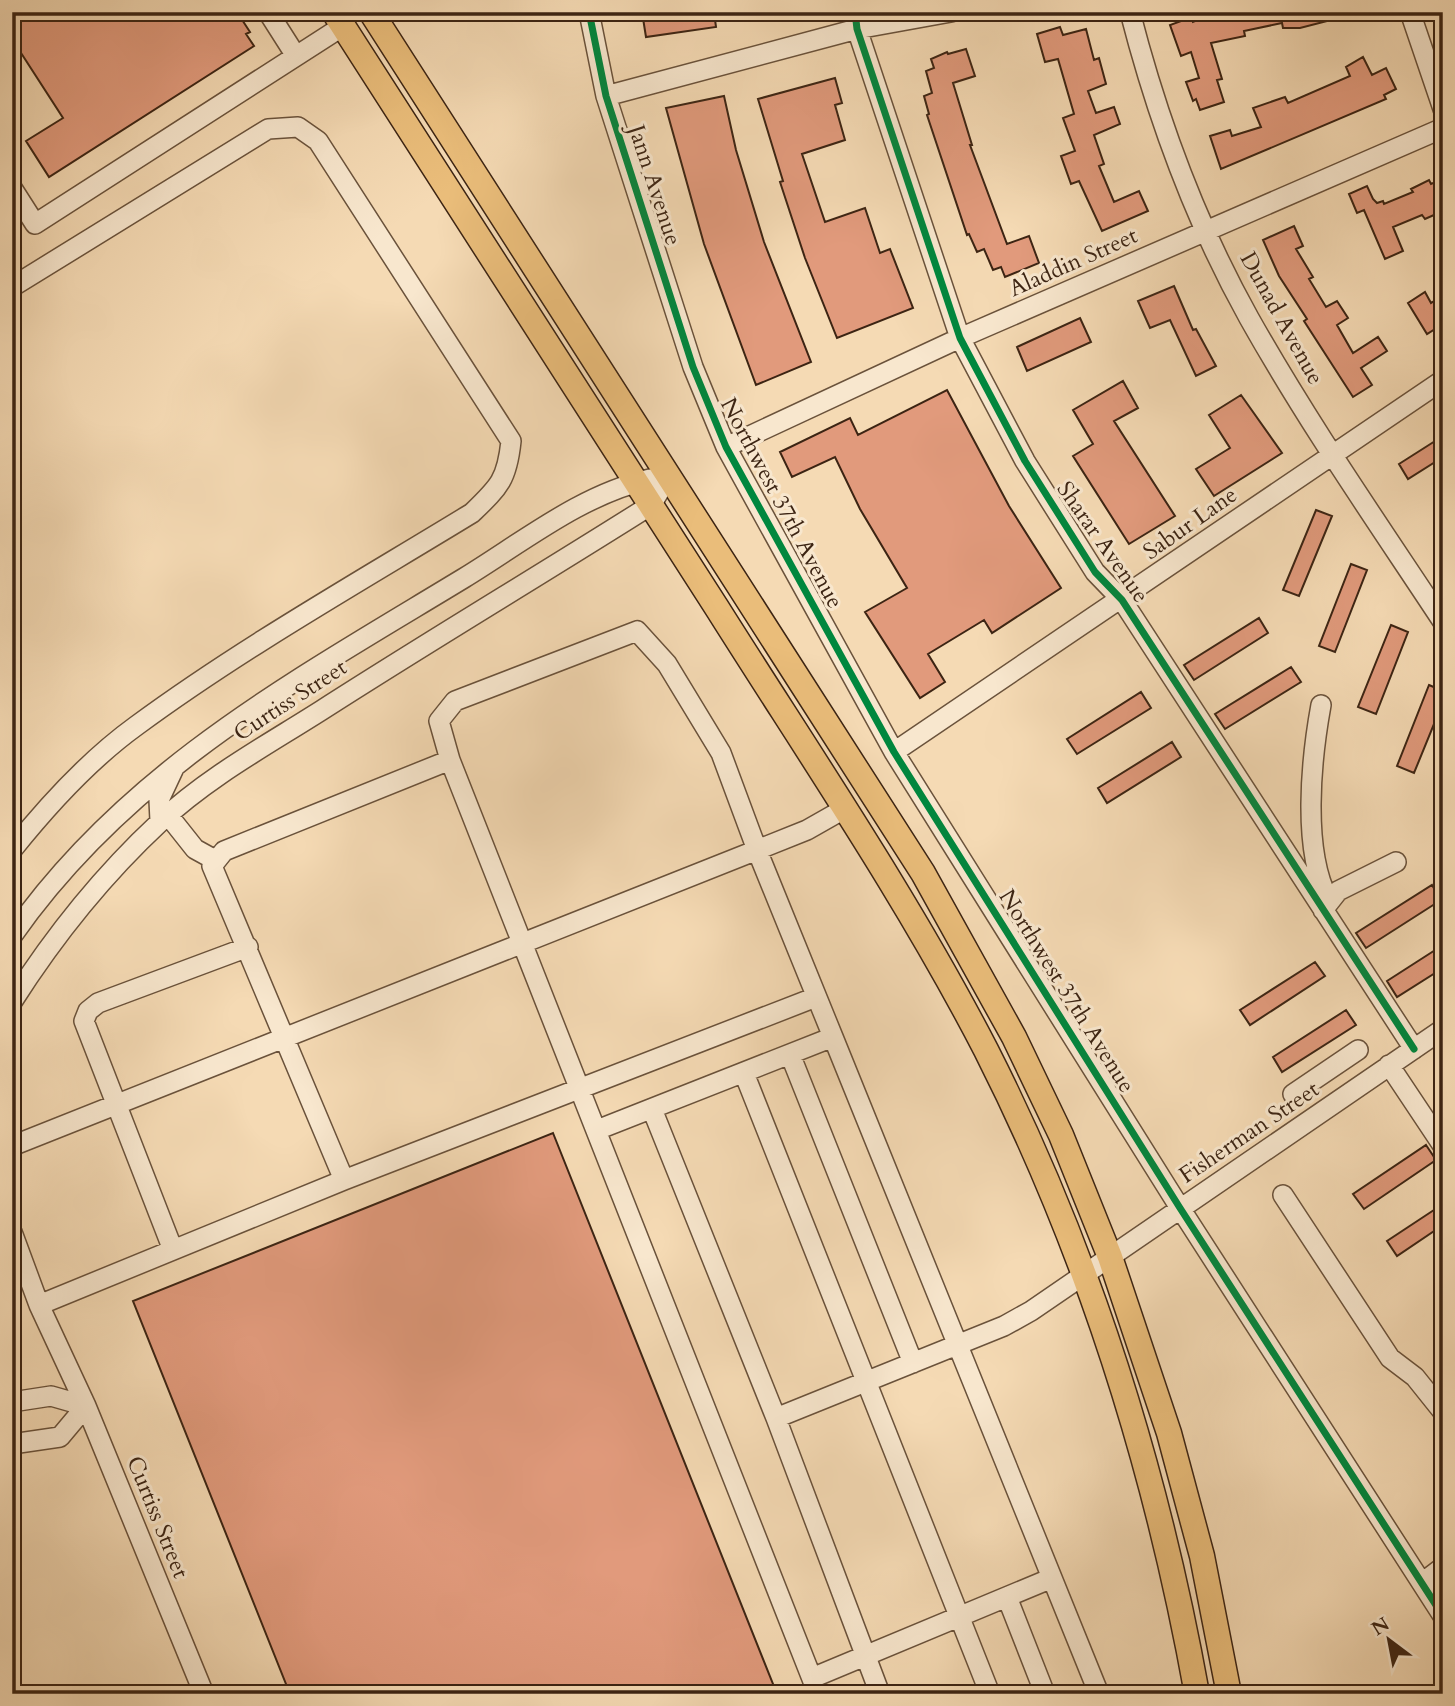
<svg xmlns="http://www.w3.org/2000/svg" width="1455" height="1706" font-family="Cardo,serif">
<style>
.building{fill:#e19a7c;stroke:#3c2413;stroke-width:2}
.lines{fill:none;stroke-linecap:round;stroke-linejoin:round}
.minor-casing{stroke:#6a523b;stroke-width:22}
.major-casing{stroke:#3c2413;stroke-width:27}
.minor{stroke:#f8e7ce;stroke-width:19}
.major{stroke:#eabd7a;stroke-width:24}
.cycleway-casing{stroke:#f8e7ce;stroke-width:11}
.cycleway{stroke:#00873e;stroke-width:7}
.labels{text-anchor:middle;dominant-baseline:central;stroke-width:6;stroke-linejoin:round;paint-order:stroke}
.street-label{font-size:23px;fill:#3c2413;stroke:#f8e7ce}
</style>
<rect width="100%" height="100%" fill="#f5dab4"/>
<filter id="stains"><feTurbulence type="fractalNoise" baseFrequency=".00286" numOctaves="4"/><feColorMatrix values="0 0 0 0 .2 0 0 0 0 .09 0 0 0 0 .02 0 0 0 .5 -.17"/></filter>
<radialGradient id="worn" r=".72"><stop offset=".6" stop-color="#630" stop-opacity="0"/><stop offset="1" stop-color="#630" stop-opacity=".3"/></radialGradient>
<path class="building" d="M 12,12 L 237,12 L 250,32 L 246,34 L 254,46 L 49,177 L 26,141 L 63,118 L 12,39 Z
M 642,12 L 714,12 L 716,27 L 646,37 Z
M 1218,12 L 1330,12 L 1331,20 L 1300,28 L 1283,28 L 1282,23 L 1244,31 L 1245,36 L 1211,43 L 1222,79 L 1217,80 L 1224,102 L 1200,110 L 1196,99 L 1193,101 L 1186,82 L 1199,78 L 1191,52 L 1181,56 L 1170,25 L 1192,17 L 1193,22 Z
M 1060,27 L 1063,35 L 1086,29 L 1094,60 L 1099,58 L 1106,84 L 1088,91 L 1096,113 L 1114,107 L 1120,124 L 1094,135 L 1104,164 L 1099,166 L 1114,202 L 1139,191 L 1148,211 L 1102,231 L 1079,181 L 1071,184 L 1061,156 L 1075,151 L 1063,118 L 1074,114 L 1058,59 L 1045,62 L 1037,34 Z
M 966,49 L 975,76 L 953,83 L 972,145 L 970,145 L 1007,244 L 1029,236 L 1039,263 L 1005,277 L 1001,267 L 993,270 L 984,249 L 977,252 L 969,234 L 967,235 L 927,115 L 929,114 L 924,96 L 932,93 L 926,71 L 934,68 L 931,59 L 947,52 L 948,54 Z
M 1363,57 L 1372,75 L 1386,68 L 1396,89 L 1384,95 L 1386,99 L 1221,169 L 1210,136 L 1230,130 L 1232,136 L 1261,127 L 1253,108 L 1285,97 L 1288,103 L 1350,76 L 1346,67 Z
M 835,78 L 842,103 L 835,105 L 845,140 L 802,154 L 825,222 L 865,208 L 880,253 L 890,249 L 913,308 L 837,338 L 805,258 L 780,182 L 783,181 L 758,99 Z
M 724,96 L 736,150 L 764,242 L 811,362 L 756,385 L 704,244 L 666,108 Z
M 1443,179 L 1443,211 L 1425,219 L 1422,215 L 1393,227 L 1403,251 L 1385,259 L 1364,210 L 1357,213 L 1349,194 L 1367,186 L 1373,199 L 1377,203 L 1383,201 L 1384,204 L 1413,192 L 1411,189 L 1429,180 L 1431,184 Z
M 1294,226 L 1303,246 L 1296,249 L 1313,277 L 1309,279 L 1326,307 L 1337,301 L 1348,318 L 1337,325 L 1353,353 L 1378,337 L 1387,351 L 1361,368 L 1372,385 L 1353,397 L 1304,321 L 1307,319 L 1279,276 L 1263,240 Z
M 1174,286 L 1193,330 L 1196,329 L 1216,366 L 1196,376 L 1170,320 L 1150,328 L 1138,301 Z
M 1425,292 L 1431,303 L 1443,295 L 1443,324 L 1427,334 L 1408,303 Z
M 1080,318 L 1091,342 L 1027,371 L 1017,347 Z
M 1123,381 L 1138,408 L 1114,421 L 1175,516 L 1129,544 L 1073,456 L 1093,444 L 1073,410 Z
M 947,390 L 1009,506 L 1061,588 L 992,633 L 984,620 L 928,654 L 945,682 L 920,698 L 865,612 L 907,588 L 860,509 L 835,457 L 792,477 L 780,452 L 850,418 L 858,435 Z
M 1241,395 L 1282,453 L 1214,496 L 1196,469 L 1230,448 L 1209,415 Z
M 1443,436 L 1443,457 L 1408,479 L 1399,464 Z
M 1316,510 L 1332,516 L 1299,596 L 1283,590 Z
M 1351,564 L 1367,570 L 1335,652 L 1319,646 Z
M 1259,618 L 1268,633 L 1194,680 L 1184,665 Z
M 1391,625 L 1408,632 L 1376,714 L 1358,707 Z
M 1291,667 L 1301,682 L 1225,729 L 1215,714 Z
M 1429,685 L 1443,691 L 1443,702 L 1414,773 L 1397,766 Z
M 1141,692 L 1151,708 L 1077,754 L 1067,739 Z
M 1172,742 L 1181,757 L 1107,803 L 1098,788 Z
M 1432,885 L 1441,900 L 1366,948 L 1356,933 Z
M 1443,945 L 1443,968 L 1397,997 L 1387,981 Z
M 1315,962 L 1325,976 L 1250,1025 L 1240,1010 Z
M 1346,1010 L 1356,1025 L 1282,1072 L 1273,1057 Z
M 553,1133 L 777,1694 L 290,1694 L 133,1301 Z
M 1426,1145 L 1436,1160 L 1364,1209 L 1353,1194 Z
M 1443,1204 L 1443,1225 L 1397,1256 L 1387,1241 Z"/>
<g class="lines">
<defs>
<path id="minor" d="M 268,12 L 296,56
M 589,12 L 606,96 L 693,367 L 726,447 L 894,752 L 1180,1208 L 1443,1616
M 855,12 L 857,29 L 960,338 L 1025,461 L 1095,572 L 1122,600 L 1414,1049
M 1130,12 C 1157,117 1196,223 1249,318 C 1308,423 1377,522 1443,622
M 1410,12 L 1443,109
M 606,96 L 857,29 L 951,12
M 12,188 L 35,224 L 343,26
M 12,287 L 268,129 L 298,127 L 318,141 L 511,441 C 507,480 499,487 472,513 C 359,582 242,648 136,726 C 89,760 48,805 12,850
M 726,447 L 960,338 L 1443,128
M 1321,705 C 1311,760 1302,849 1328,899
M 894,752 L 1443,380
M 168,815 L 195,849 L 215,860
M 160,821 L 159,800 L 174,768
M 1323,910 L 1338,891 L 1396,862
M 12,936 C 127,771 296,680 464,578 C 523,542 582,494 650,479
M 12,1002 C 54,936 103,875 160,822 C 208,777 267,745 322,710 C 431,640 542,574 651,505 L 669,475
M 833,1037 L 1099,1694
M 790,1054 L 913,1363
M 1389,1065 L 1443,1146
M 744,1073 L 990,1694
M 1293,1094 L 1358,1050
M 652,1109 L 776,1418 L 880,1694
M 12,1146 L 757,850 L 833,1037 L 597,1130
M 344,1180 L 212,866 L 224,851 L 450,760
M 1283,1195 L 1390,1358 L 1415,1377 L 1443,1412
M 12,1232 L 39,1305 L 86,1406 L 204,1694
M 173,1250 L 84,1021 L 88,1011 L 98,1003 L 248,947
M 39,1305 L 344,1180 L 816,997
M 12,1402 L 51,1396 L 86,1406 L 60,1437 L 12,1444
M 776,1418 L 1004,1326 L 1031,1311 L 1443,1029
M 1422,1583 L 1443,1567
M 1007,1597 L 1045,1694
M 812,1678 L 1052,1578
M 818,1694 L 450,760 L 439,721 L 455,701 L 637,631 L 667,664 L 721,753 L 757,850 L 807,830 L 844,809"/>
<path id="major" d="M 334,12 C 462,211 591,409 717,608 C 809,754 907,897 986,1050 C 1088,1251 1157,1472 1197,1694
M 371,12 L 923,873 L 1014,1037 L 1061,1135 L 1110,1257 L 1169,1433 L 1202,1556 L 1229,1694"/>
</defs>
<use href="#minor" class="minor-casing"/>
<use href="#major" class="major-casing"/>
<use href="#minor" class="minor"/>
<use href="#major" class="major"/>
<defs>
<path id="cycleway" d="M 589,12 L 606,96 L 693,367 L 726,447 L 894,752 L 1180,1208 L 1443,1616
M 855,12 L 857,29 L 960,338 L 1025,461 L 1095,572 L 1122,600 L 1414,1049"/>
</defs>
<use href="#cycleway" class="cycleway-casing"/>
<use href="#cycleway" class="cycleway"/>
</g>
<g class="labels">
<g class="street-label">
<text transform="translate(655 185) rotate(72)">Jann Avenue</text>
<text transform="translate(1073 262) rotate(-24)">Aladdin Street</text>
<text transform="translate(1282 318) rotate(61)">Dunad Avenue</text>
<text transform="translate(782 503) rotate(62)">Northwest 37th Avenue</text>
<text transform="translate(1190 523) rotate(-35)">Sabur Lane</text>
<text transform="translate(1103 542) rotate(55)">Sharar Avenue</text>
<text transform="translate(290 700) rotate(-33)">Curtiss Street</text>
<text transform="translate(1067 991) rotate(58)">Northwest 37th Avenue</text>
<text transform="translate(1249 1132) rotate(-34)">Fisherman Street</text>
<text transform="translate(158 1517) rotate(68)">Curtiss Street</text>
</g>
</g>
<rect width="1455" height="1706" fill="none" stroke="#f5dab4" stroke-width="42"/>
<rect x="14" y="14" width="1427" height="1678" fill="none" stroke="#3c2413" stroke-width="3.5"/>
<rect x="21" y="21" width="1413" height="1664" fill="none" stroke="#3c2413" stroke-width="2"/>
<g transform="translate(1389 1640) rotate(328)" stroke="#f8e7ce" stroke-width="5" paint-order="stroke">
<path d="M0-5L12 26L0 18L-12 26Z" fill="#3c2413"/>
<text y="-10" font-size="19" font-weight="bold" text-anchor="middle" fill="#3c2413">N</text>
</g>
<rect width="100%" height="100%" filter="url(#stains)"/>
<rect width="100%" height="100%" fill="url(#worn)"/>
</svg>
